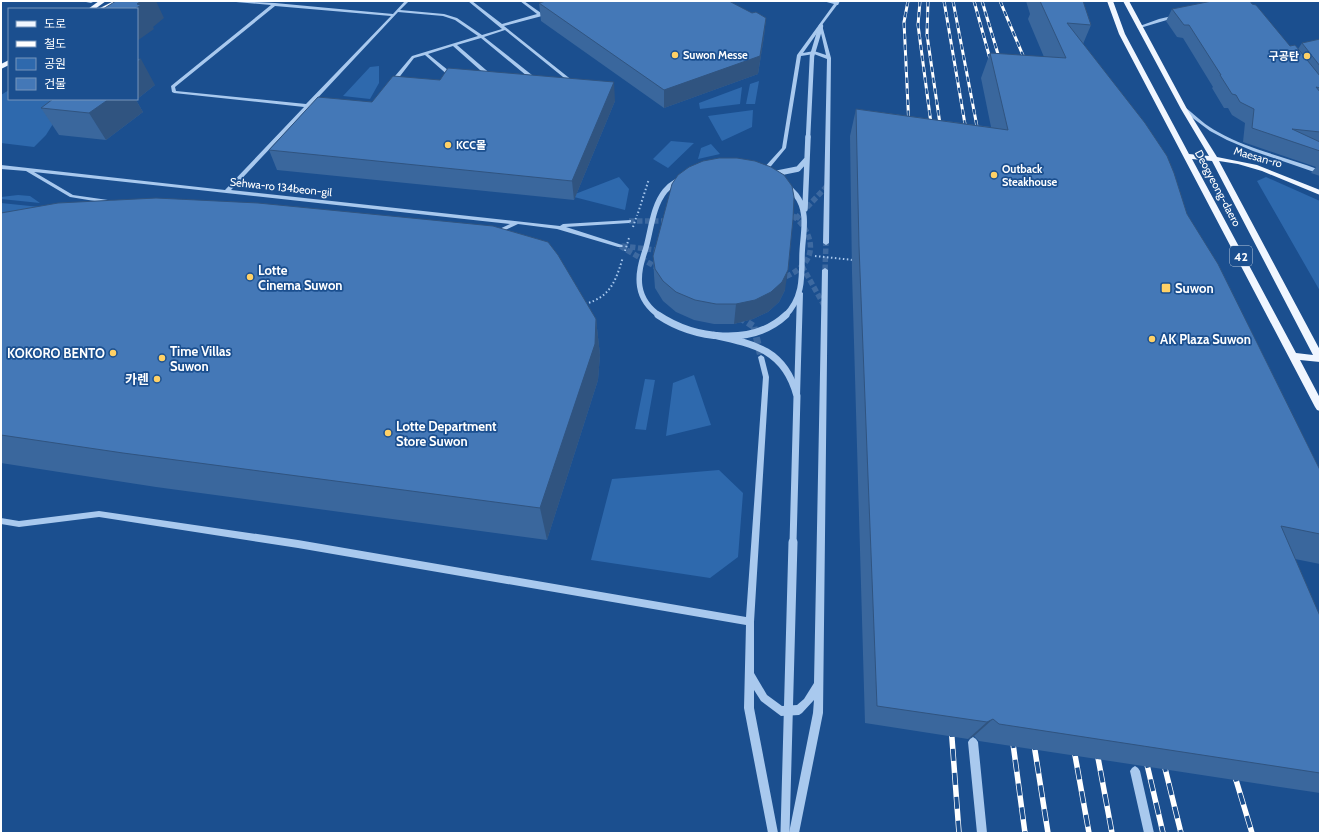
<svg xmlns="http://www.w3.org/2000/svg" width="1321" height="834" font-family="Cabin,'Noto Sans KR',sans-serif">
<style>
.green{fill:#2e69ad}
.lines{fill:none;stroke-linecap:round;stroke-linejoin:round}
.minor-tunnel-far1{stroke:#3d69a0;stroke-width:5.5;stroke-dasharray:5.5 2.5;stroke-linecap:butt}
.minor-tunnel{stroke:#3d69a0;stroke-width:7;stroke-dasharray:7 3.5;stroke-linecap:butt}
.path{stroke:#a9c9ee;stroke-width:2;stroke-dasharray:1.5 2.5;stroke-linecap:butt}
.minor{fill:#a9c9ee;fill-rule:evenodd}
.major{fill:#f0f6ff;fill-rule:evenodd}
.rail-far1-casing{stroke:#fff;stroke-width:3}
.rail-casing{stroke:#fff;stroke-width:5.5}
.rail-far1{stroke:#1b4f8f;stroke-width:2;stroke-dasharray:5.5;stroke-linecap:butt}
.rail{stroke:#1b4f8f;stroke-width:4;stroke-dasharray:12;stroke-linecap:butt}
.path-bridge{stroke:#a9c9ee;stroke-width:2;stroke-dasharray:1.5 2.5;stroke-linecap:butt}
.minor-bridge-far3{stroke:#a9c9ee;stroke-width:4.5}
.minor-bridge-far2{stroke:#a9c9ee;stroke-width:5.5}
.minor-bridge-far1{stroke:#a9c9ee;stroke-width:7}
.minor-bridge{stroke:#a9c9ee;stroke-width:9}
.wall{fill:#3a679d}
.shaded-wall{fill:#305480}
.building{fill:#4478b7;stroke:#305480}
.poi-dot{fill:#ffd166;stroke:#1b4f8f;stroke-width:1.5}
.labels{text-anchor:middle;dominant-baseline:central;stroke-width:3.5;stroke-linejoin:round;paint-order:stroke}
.far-poi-label{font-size:11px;font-weight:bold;fill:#fff;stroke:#1b4f8f;text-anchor:start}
.far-street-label{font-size:11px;fill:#fff;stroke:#1b4f8f}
.shield{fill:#1b4f8f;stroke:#bbcadd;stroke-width:1}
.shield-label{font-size:12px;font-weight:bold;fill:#fff}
.poi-label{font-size:13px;font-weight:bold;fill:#fff;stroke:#1b4f8f;text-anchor:start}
</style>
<rect width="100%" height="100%" fill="#1b4f8f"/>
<path class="green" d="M 379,66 L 379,83 L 370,99 L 343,96 L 370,67 Z
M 759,81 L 755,104 L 746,104 L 750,84 Z
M 742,87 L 740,104 L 700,109 L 699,103 Z
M 9,90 L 9,99 L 55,99 L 56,119 L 46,135 L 34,147 L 1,143 L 1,95 Z
M 753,110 L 752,127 L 722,141 L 708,116 Z
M 671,141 L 694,143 L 668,168 L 653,159 Z
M 711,144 L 720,154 L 698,159 L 701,148 Z
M 619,177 L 629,189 L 625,210 L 570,196 Z
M 1266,177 L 1320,201 L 1320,291 L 1257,181 Z
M 18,195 L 30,196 L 40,203 L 1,199 L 1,197 Z
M 1,203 L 40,207 L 1,225 Z
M 694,375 L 711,425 L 666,436 L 673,383 Z
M 645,379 L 655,380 L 646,430 L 635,429 Z
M 719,470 L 743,493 L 738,557 L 710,578 L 591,560 L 612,479 Z"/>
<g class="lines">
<path class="minor-tunnel-far1" d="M 740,200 C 763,202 792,207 805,229 C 838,286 712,305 681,253 C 676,244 675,234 681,225 C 694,205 718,203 740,200 Z
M 796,219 L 827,186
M 629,221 L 672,221
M 620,246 L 661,270
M 622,246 L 664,251
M 802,266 L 825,307
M 825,270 L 826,243"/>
<path class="minor-tunnel" d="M 739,317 L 753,326
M 754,327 L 761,357"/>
<path class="path" d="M 638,213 L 649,179
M 585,304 C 611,297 616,280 623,257"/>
<path class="minor" d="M 81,1 L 92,1 L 93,2 L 91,3 Z
M 234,1 L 275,3 L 393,14 L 405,1 L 409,1 L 400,10 L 444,14 L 457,18 L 482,35 L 502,29 L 468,1 L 472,1 L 502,24 L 537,14 L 520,1 L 524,1 L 541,13 L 549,11 L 551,12 L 542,16 L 504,26 L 573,81 L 565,83 L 565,81 L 568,81 L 505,30 L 484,37 L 537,79 L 537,81 L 533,81 L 481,38 L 457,45 L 493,76 L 493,78 L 489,78 L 453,46 L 428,54 L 454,75 L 454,77 L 450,77 L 425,55 L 414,58 L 394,84 L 390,84 L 390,82 L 412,56 L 478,36 L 455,20 L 443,16 L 398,12 L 311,105 L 320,106 L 320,108 L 309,107 L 231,190 L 560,226 L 563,224 L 631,220 L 631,222 L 629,223 L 566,227 L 622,245 L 623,246 L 622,247 L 618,247 L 557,229 L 518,224 L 495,235 L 492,233 L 493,232 L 510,224 L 34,172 L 73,195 L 115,201 L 116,202 L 113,204 L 70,197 L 26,171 L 1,169 L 1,165 L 225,190 L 304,107 L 174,93 L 172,92 L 171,86 L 271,5 L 236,2 ZM 275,6 L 391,16 L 306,104 L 176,91 L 175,87 Z
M 823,1 L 835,2 L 836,1 L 840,1 L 838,5 L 837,5 L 822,25 L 831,58 L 829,243 L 826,245 L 823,243 L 827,59 L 814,54 L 801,56 L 786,148 L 767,171 L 762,170 L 782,148 L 797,55 L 834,4 ZM 820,29 L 826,55 L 814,51 L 803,53 Z
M 1176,15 L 1177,15 L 1177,17 L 1140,28 L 1137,27 L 1159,19 Z
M 1182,108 L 1186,108 C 1196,116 1206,126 1218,132 C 1250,150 1286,157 1320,170 L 1320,174 L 1253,151 L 1227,140 L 1210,131 L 1182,110 Z
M 825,268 L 828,270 L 823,713 L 799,833 L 789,833 L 813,713 L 814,700 L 802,713 L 799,715 L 781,716 L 761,701 L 754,690 L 754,708 L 778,833 L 768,833 L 744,708 L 746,625 L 298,548 L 99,517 L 19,527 L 1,524 L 1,518 L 19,521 L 99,511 L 298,540 L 746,617 L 763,377 L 758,357 L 761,355 L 764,357 L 769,377 L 754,622 L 754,673 L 767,695 L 782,706 L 797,705 L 804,699 L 814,683 L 822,270 Z
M 800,291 L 803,293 L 800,396 L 797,399 L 794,396 L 797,293 Z
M 973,737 L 976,739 L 978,742 L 987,833 L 977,833 L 968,742 L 970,739 Z
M 1135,766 L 1138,768 L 1140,771 L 1154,833 L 1144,833 L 1130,771 L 1132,768 Z"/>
<path class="major" d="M 99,1 L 106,1 L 95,9 L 88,9 Z
M 114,1 L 121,1 L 105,9 L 98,9 Z
M 1107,1 L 1113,1 L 1125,34 L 1189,154 L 1209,156 L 1181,109 L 1123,1 L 1129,1 L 1187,109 L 1217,157 L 1257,165 L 1320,190 L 1320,195 L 1262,171 L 1238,164 L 1219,161 L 1320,350 L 1320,362 L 1300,360 L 1320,398 L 1320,411 L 1317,410 L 1315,407 L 1119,34 ZM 1192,159 L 1212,161 L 1313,355 L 1296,353 Z
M 9,60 L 9,65 L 1,69 L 1,64 Z"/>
<defs>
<path id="rail-far1" d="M 908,1 L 904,22 L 909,127
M 920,1 L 918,25 L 932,131
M 928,1 L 927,35 L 941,131
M 944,1 L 967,136
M 953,1 L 979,137
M 974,1 L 992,66
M 982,1 L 1001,64
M 1000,1 L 1027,65"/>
<path id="rail" d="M 951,725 L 959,833
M 1012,736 L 1025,833
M 1033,738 L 1048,833
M 1073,744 L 1089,833
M 1096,747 L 1112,833
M 1145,756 L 1163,833
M 1163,760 L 1181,833
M 1233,770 L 1252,833"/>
</defs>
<use href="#rail-far1" class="rail-far1-casing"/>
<use href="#rail" class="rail-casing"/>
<use href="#rail-far1" class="rail-far1"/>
<use href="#rail" class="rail"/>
<path class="path-bridge" d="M 633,227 L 637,215
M 625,251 L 629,238
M 815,256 L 853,260"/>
<path class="minor-bridge-far3" d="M 808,138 L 812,56 L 821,26"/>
<path class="minor-bridge-far2" d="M 773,174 L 798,169 L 807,159
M 805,209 L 808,137
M 660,316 C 635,299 636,276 645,251 C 651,232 652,207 665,191 C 690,161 773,165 796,195 C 810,213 802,236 802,257 C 802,280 802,299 785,316"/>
<path class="minor-bridge-far1" d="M 658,315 C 694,339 752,347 786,315
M 713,335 C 755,344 785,350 797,396 L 793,543"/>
<path class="minor-bridge" d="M 785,833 L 793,542"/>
</g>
<path class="wall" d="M 1026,1 L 1083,1 L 1091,25 L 1083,44 L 1187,214 L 1320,470 L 1320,564 L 1295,559 L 1320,616 L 1320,793 L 979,741 L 974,736 L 968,739 L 865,723 L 852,273 L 850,136 L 856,109 L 991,127 L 981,78 L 990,53 L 1044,57 L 1028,19 L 1030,14 Z
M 539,3 L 752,13 L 766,18 L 764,36 L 758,74 L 664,108 L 541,21 Z
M 1172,9 L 1298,49 L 1302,43 L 1320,39 L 1320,176 L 1311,173 L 1316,167 L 1243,142 L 1245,123 L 1232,115 L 1228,108 L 1224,108 L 1212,88 L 1213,87 L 1183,38 L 1177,37 L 1166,21 Z
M 440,80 L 615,101 L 574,200 L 277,170 L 269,150 L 372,102 Z
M 155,85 L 136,100 L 143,112 L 106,140 L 59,135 L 41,108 L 53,100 L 52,99 Z
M 1,213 L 596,319 L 600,355 L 598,380 L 547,540 L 156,487 L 1,463 Z
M 653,256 L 785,290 L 779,302 L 768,312 L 753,319 L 734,324 L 714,324 L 694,320 L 676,312 L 663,301 L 655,288 L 654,275 Z"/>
<path class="shaded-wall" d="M 141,1 L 156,1 L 164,18 L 153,27 L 154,29 L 137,41 L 137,9 L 135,9 L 137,4 Z
M 766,18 L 764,36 L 758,74 L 664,108 L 664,90 Z
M 141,59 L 155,85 L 136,100 L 143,112 L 106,140 L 89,113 L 109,99 L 137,99 L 137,62 Z
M 614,82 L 615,101 L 574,200 L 572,181 Z
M 788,270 L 785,290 L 779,302 L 768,312 L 753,319 L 734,324 L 736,304 Z
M 596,319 L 600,355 L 598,380 L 547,540 L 540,508 Z
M 993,719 L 974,736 L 968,739 L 987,722 Z"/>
<path class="building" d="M 116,1 L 141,1 L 137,4 L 141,5 L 135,9 L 103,9 Z
M 546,1 L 729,1 L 752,13 L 756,12 L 766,18 L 760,56 L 664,90 L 539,3 Z
M 1040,1 L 1083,1 L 1091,25 L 1067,23 L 1145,123 L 1167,156 L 1174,173 L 1187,214 L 1218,264 L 1320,470 L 1320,534 L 1281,526 L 1320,616 L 1320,773 L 999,724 L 993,719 L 987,722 L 877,706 L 859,246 L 856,109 L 1008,130 L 990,53 L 1066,58 Z
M 1212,1 L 1250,1 L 1252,4 L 1256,5 L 1290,46 L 1295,45 L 1320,76 L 1320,88 L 1316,87 L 1320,92 L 1320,132 L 1292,129 L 1320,142 L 1320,151 L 1252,128 L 1254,109 L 1240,102 L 1236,95 L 1232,94 L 1220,75 L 1221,75 L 1189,25 L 1184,25 L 1172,9 Z
M 1320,39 L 1320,66 L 1302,43 Z
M 137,59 L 141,59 L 137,62 Z
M 448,68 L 614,82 L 572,181 L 269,150 L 318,97 L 372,102 L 393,76 L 440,80 Z
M 52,99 L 109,99 L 89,113 L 41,108 L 53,99 Z
M 719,158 L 737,158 L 755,161 L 771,167 L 784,175 L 792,186 L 794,197 L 793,219 L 788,270 L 782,282 L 771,292 L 755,300 L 736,304 L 716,304 L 695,300 L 676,292 L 663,281 L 655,269 L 653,256 L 672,184 L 678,175 L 689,167 L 703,161 Z
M 156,198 L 258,203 L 493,226 L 548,242 L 558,255 L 596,319 L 595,344 L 540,508 L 123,453 L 1,435 L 1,213 L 58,203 Z"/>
<g class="poi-dot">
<circle cx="675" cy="55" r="4"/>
<circle cx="1307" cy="56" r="4"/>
<circle cx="448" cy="145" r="4"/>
<circle cx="994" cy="175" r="4"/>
<circle cx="250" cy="277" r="4"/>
<rect x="1161" y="283" width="10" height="10" rx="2"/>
<circle cx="1152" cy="339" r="4"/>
<circle cx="113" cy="353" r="4"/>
<circle cx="162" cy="358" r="4"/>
<circle cx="157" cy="379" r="4"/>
<circle cx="388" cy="433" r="4"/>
</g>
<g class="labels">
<g class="far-poi-label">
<text x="683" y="55">Suwon Messe</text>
<text x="1299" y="56" text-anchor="end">구공탄</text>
<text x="456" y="145">KCC몰</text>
<text x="1002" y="169">Outback<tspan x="1002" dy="13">Steakhouse</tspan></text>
</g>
<g class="far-street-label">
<text transform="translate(1258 157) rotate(16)">Maesan-ro</text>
<text transform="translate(281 187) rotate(6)">Sehwa-ro 134beon-gil</text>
<text transform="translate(1218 188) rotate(62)">Deogyeong-daero</text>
</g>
<rect class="shield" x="1230" y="246" width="22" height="20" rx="3"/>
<g class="shield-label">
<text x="1241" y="256">42</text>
</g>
<g class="poi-label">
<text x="258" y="270">Lotte<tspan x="258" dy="15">Cinema Suwon</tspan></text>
<text x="1175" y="288">Suwon</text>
<text x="1160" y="339">AK Plaza Suwon</text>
<text x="170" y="351">Time Villas<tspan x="170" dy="15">Suwon</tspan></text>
<text x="105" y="353" text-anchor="end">KOKORO BENTO</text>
<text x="149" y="379" text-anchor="end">카렌</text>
<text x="396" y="426">Lotte Department<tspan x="396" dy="15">Store Suwon</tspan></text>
</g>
</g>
<rect width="1321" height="834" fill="none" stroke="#ffffff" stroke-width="4"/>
<rect x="8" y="8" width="130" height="92" fill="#1b4f8f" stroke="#7695bc"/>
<rect x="16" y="21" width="20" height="6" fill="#f0f6ff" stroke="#7695bc"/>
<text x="44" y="28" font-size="12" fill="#ffffff">도로</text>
<rect x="16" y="41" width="20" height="6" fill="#ffffff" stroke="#7695bc"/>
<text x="44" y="48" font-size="12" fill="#ffffff">철도</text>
<rect x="16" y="58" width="20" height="12" fill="#2e69ad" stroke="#7695bc"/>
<text x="44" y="68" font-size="12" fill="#ffffff">공원</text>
<rect x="16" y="78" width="20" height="12" fill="#4478b7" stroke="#7695bc"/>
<text x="44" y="88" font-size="12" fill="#ffffff">건물</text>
</svg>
